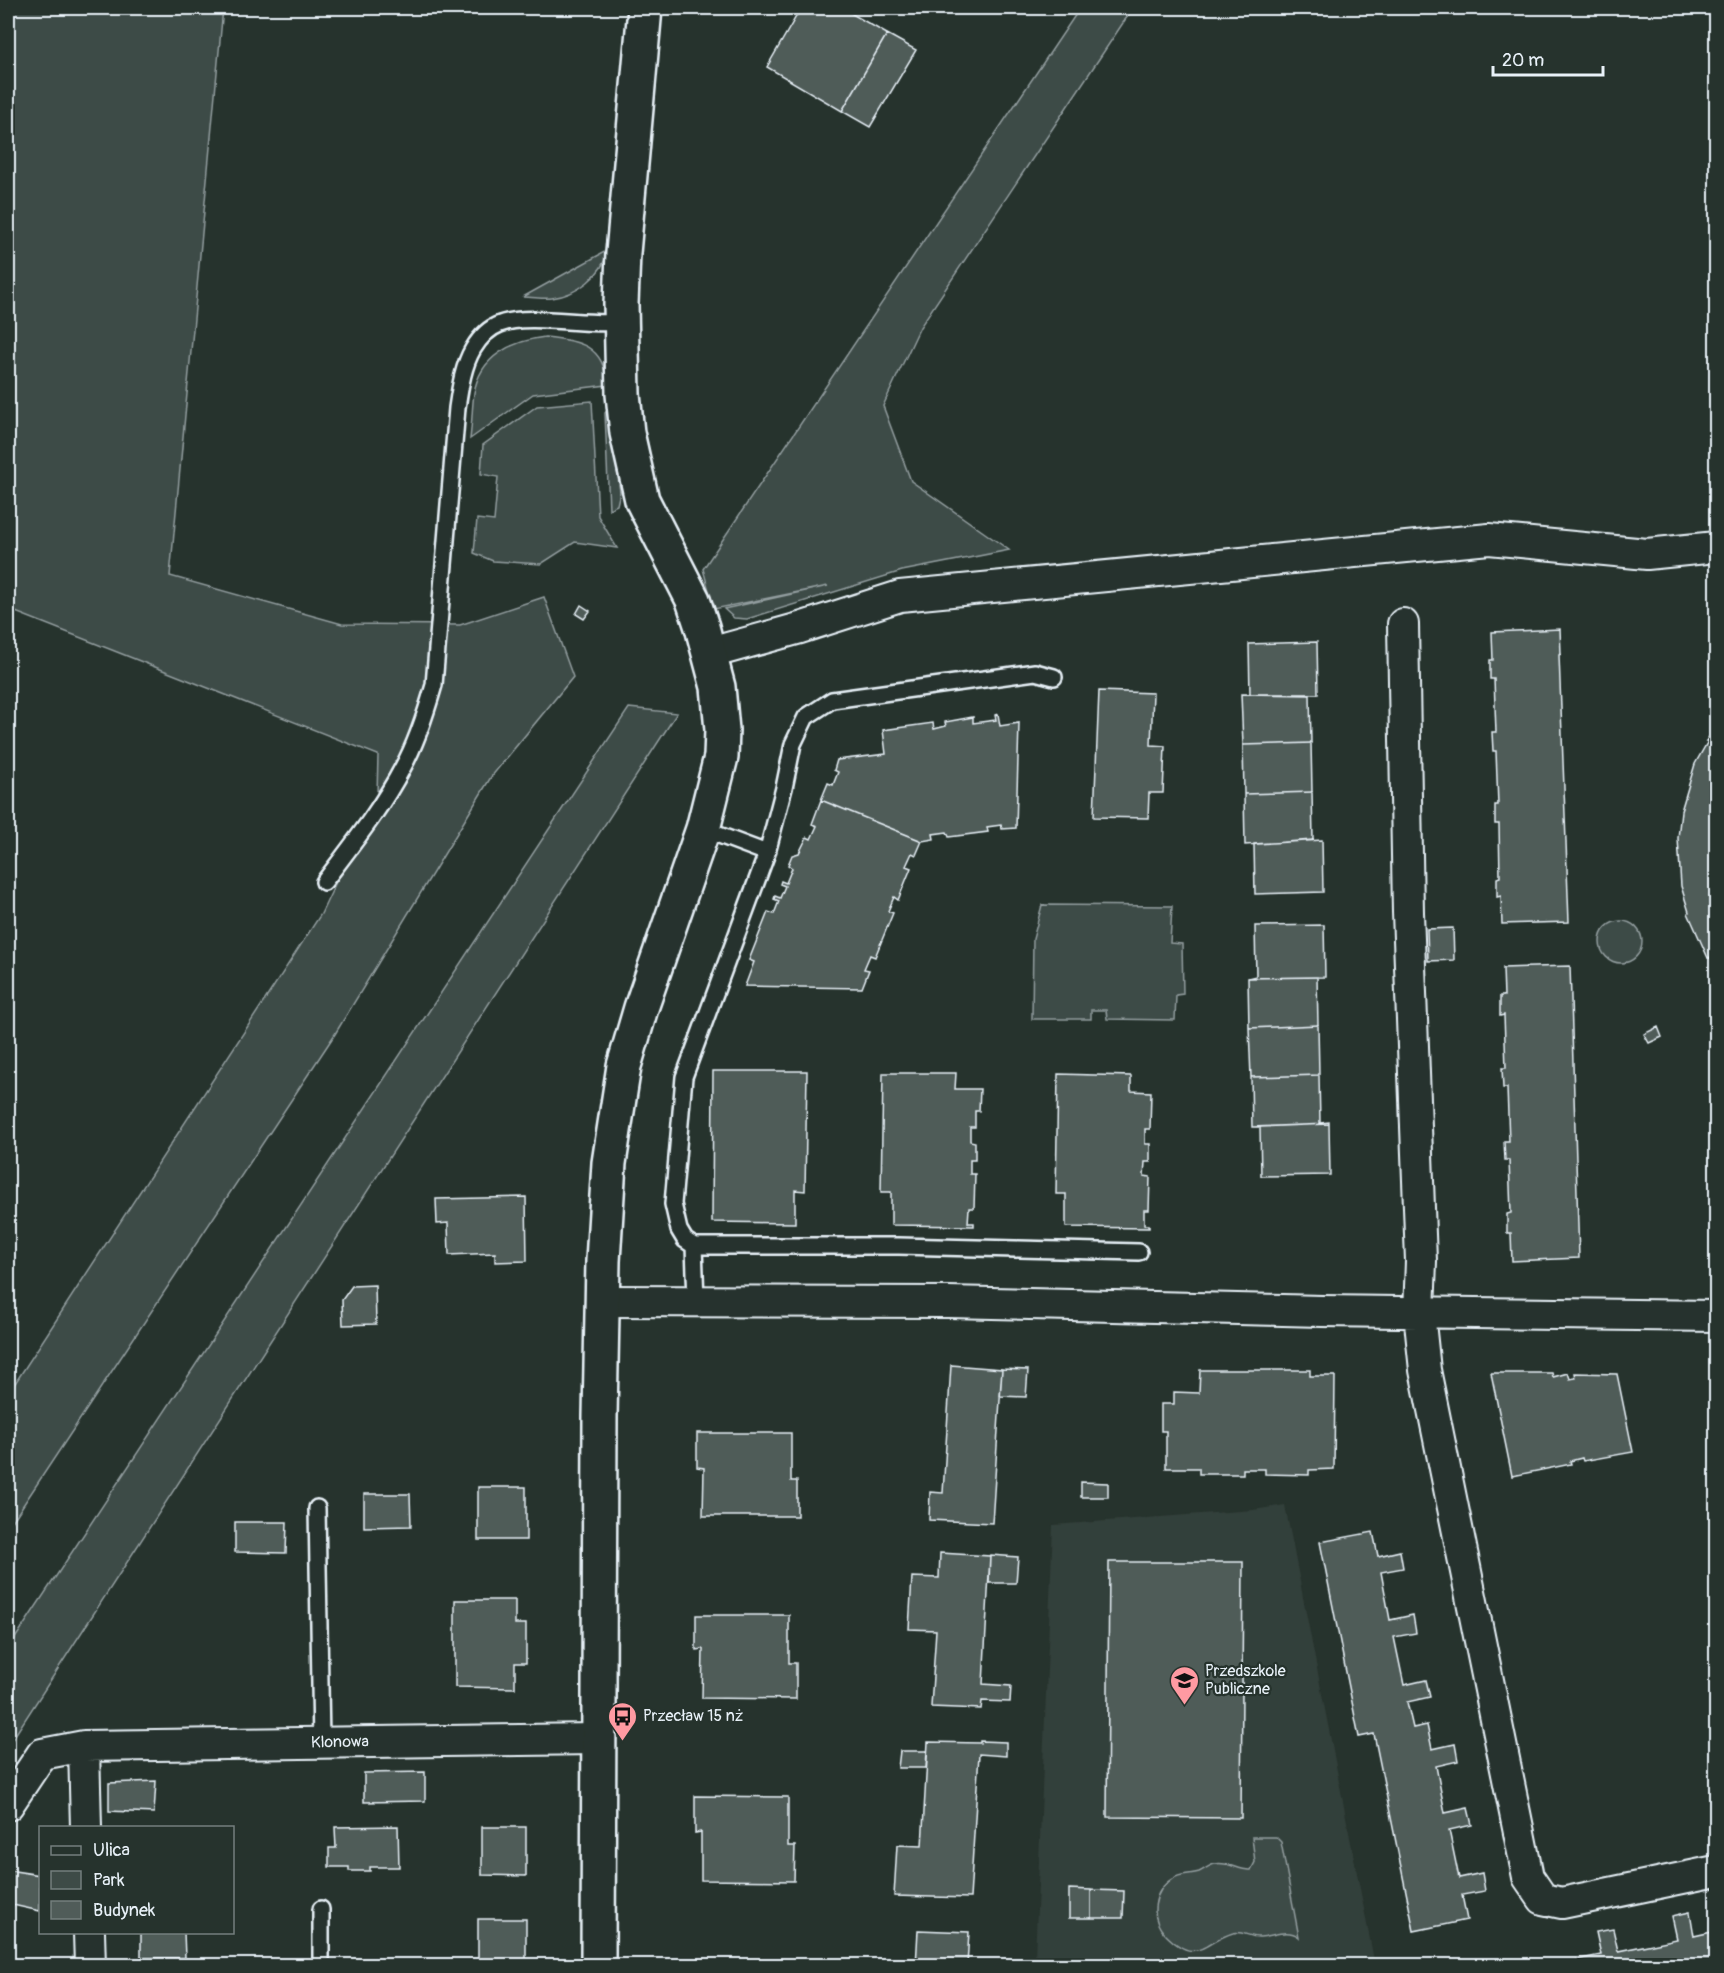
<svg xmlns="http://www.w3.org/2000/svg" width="1724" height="1973" font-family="Pangolin,sans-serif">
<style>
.built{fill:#333f3a}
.green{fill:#3e4b47;stroke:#939ea0;stroke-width:1.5}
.building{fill:#505c59;stroke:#e8f1f8;stroke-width:1.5}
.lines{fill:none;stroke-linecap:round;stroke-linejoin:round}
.lane-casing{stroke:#e8f1f8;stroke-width:20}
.street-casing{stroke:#e8f1f8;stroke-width:34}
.secondary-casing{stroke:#e8f1f8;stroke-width:38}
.lane{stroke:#26332d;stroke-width:15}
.street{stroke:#26332d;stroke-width:30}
.secondary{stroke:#26332d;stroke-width:33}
.labels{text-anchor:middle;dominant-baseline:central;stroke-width:4.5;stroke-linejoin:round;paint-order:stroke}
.poi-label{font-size:16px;fill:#e8f1f8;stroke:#26332d;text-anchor:start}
.street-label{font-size:16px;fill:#e8f1f8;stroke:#26332d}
</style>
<rect width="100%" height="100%" fill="#26332d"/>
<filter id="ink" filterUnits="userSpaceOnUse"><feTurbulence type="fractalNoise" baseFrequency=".0167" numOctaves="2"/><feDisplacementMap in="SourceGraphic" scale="12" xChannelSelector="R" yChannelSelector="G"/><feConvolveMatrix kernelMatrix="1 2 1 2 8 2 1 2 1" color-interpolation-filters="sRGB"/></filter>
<g filter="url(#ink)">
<path class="built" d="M 1285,1505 L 1374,1960 L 1035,1957 L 1053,1525 L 1253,1510 Z
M 1038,1959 L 1335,1963 L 1336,1965 L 1038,1966 Z"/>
<path class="green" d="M 8,8 L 223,8 L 170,576 L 342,624 L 460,625 L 544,597 L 573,677 L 491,777 L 335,1034 L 8,1528 L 8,1394 L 321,914 L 377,795 L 378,755 L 8,609 Z
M 1080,8 L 1133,8 L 920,327 L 883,406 L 911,481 L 1009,550 L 902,571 L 747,619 L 734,618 L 724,609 L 828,586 L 714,609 L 703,569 Z
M 608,250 C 603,275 577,295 552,298 C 543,299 533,297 523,297 Z
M 545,337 C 578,340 605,345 607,385 L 533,394 L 470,439 C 472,424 472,408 474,393 C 480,356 512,341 545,337 Z
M 592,401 L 598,516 L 617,548 L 575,542 L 541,564 L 493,561 L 474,553 L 477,519 L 494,521 L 498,477 L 481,474 L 483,445 L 537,406 Z
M 609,408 L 620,492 L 617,505 L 609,509 L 605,413 Z
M 629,708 L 677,713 L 8,1746 L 8,1649 Z
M 1042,905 L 1172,906 L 1170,943 L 1182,944 L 1183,994 L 1176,995 L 1175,1020 L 1107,1019 L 1106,1010 L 1091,1010 L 1091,1019 L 1032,1019 L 1033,939 Z
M1600 942a21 21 0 1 1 42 0a21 21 0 1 1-42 0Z
M 1252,1837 L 1276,1837 L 1281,1842 L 1299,1937 C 1288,1928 1273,1936 1260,1937 C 1250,1938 1242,1930 1233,1933 C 1203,1942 1197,1967 1165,1934 C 1149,1917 1153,1891 1172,1879 C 1180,1873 1190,1875 1199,1872 C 1204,1870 1209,1865 1215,1864 C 1228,1861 1239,1871 1251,1870 L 1255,1862 Z"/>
<path class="building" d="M 801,8 L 842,8 L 887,34 L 842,111 L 767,67 Z
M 887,34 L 916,50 L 870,127 L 842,111 Z
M 581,605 L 590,611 L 584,619 L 576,614 Z
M 1560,629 L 1561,654 L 1559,655 L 1569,922 L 1502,924 L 1501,896 L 1497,897 L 1497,878 L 1500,877 L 1499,824 L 1495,824 L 1495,805 L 1498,805 L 1496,751 L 1493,751 L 1492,732 L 1496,732 L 1494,679 L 1490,679 L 1490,660 L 1493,660 L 1492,632 Z
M 1317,642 L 1318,694 L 1250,694 L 1249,644 Z
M 1099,691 L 1153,693 L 1151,745 L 1165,746 L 1163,793 L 1149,793 L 1148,818 L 1094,817 Z
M 1241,694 L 1310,695 L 1311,743 L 1243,745 Z
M 998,714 L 1000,726 L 1019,723 L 1016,828 L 1002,829 L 1001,825 L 987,827 L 988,832 L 949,837 L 947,832 L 933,834 L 934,839 L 922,841 L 821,800 L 828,783 L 833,785 L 838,772 L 834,770 L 837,760 L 886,754 L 883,730 L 933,723 L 934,729 L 946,726 L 945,722 L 973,717 L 973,723 L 996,720 L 995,715 Z
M 1716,727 L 1716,967 L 1710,957 L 1708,958 L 1688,913 L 1689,912 L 1681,886 L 1678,838 L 1681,811 L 1695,764 L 1708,741 L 1706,741 Z
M 1311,743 L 1312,792 L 1244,794 L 1243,745 Z
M 1312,792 L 1313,840 L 1245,845 L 1244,794 Z
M 821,800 L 922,841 L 916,855 L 912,853 L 906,866 L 911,868 L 898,900 L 894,897 L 888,911 L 893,913 L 875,957 L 870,955 L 864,969 L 869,970 L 862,988 L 745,986 L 754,962 L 749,960 L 768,912 L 774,914 L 779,901 L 774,899 L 775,896 L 780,898 L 785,886 L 780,884 L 781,881 L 786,883 L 792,868 L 788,865 L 792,855 L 799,853 L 807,837 L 811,839 L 817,826 L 812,824 Z
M 1322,840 L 1323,892 L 1255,894 L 1254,844 Z
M 1324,925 L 1325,977 L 1248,978 L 1256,976 L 1255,926 Z
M 1453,928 L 1454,960 L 1428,961 L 1427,929 Z
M 1570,966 L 1579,1258 L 1512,1261 L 1511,1233 L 1507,1233 L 1507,1214 L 1511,1213 L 1509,1160 L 1505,1160 L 1504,1141 L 1509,1141 L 1507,1088 L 1503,1088 L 1502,1068 L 1506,1068 L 1504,1015 L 1500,1016 L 1500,996 L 1504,996 L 1503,968 Z
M 1317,977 L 1318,1025 L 1249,1028 L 1248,978 Z
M 1318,1025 L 1319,1075 L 1251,1077 L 1249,1028 Z
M 1658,1027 L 1662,1037 L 1649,1043 L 1644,1034 Z
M 713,1071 L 807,1071 L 805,1191 L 795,1190 L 795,1223 L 712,1222 Z
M 883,1073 L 956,1073 L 955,1089 L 980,1089 L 979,1111 L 975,1111 L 975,1127 L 970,1127 L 970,1141 L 975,1142 L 975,1160 L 970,1160 L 970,1174 L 975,1174 L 974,1208 L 969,1208 L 968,1223 L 974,1223 L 974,1226 L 891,1225 L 891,1192 L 881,1192 Z
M 1058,1074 L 1131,1076 L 1131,1091 L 1151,1092 L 1150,1129 L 1145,1129 L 1145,1144 L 1150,1144 L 1150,1162 L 1145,1162 L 1144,1176 L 1150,1177 L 1149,1210 L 1144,1210 L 1144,1225 L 1149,1225 L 1149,1228 L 1066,1227 L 1066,1194 L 1056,1194 Z
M 1319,1075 L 1320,1123 L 1329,1122 L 1329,1124 L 1252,1127 L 1251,1077 Z
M 1329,1124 L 1330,1175 L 1261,1176 L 1260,1127 Z
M 526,1197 L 527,1261 L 495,1262 L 495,1253 L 449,1255 L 448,1223 L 437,1224 L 436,1199 Z
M 375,1285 L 376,1324 L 343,1325 L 342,1300 L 352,1286 Z
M 951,1365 L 1002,1369 L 992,1523 L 929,1520 L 930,1492 L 943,1493 Z
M 1002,1369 L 1028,1370 L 1026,1397 L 1000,1396 Z
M 1200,1370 L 1310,1370 L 1310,1376 L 1335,1376 L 1334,1469 L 1309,1470 L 1309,1475 L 1265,1474 L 1265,1469 L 1243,1469 L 1243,1474 L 1199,1474 L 1199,1468 L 1166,1468 L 1166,1431 L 1161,1431 L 1161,1404 L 1174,1404 L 1174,1392 L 1199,1393 Z
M 1491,1373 L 1552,1373 L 1553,1377 L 1568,1373 L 1570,1379 L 1576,1378 L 1575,1373 L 1617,1374 L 1633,1452 L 1583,1461 L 1582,1458 L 1570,1461 L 1571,1464 L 1512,1476 Z
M 697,1433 L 791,1433 L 791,1481 L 797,1481 L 797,1516 L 703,1516 L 704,1468 L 697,1467 Z
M 1081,1482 L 1108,1483 L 1108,1497 L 1081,1497 Z
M 478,1487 L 526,1487 L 526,1540 L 478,1540 Z
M 364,1494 L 410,1494 L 411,1526 L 364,1527 Z
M 235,1522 L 287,1522 L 286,1553 L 235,1552 Z
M 1373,1532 L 1378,1556 L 1400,1551 L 1403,1568 L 1381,1572 L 1390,1620 L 1413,1615 L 1416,1633 L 1394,1637 L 1404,1685 L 1426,1680 L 1430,1697 L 1407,1702 L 1413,1728 L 1427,1725 L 1432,1749 L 1455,1744 L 1458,1761 L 1436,1766 L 1445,1813 L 1468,1808 L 1472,1825 L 1449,1830 L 1459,1878 L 1482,1873 L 1485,1891 L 1462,1895 L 1467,1920 L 1414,1931 L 1374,1734 L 1359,1737 L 1320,1542 Z
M 940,1553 L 990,1556 L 983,1684 L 1011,1686 L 1010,1702 L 982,1701 L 981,1709 L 931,1707 L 936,1630 L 909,1629 L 912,1577 L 939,1578 Z
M 990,1555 L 1018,1557 L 1016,1583 L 989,1583 Z
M 1109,1562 L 1243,1562 L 1241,1818 L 1107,1817 Z
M 455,1600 L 515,1600 L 515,1624 L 526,1624 L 526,1663 L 515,1663 L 515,1688 L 455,1687 Z
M 696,1615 L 789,1615 L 789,1663 L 796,1663 L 796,1699 L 702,1698 L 703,1649 L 696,1650 Z
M 980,1741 L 1006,1742 L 1006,1756 L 979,1754 L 970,1898 L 894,1896 L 897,1845 L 922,1846 L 928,1742 L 980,1743 Z
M 900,1751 L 927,1751 L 926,1768 L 898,1768 Z
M 425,1772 L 425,1801 L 364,1802 L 364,1773 Z
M 156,1781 L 154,1813 L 109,1811 L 109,1783 Z
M 695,1796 L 788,1797 L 788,1846 L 795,1846 L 794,1881 L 701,1880 L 701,1832 L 695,1833 Z
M 398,1826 L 399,1867 L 370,1867 L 370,1871 L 349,1871 L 349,1867 L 329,1867 L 329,1848 L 336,1848 L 335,1827 Z
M 482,1827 L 526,1827 L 526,1876 L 482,1875 Z
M 8,1870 L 40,1875 L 40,1911 L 8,1904 Z
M 1069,1889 L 1091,1890 L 1091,1918 L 1069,1918 Z
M 1091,1890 L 1124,1891 L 1123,1918 L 1091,1918 Z
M 1690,1912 L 1694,1936 L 1716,1931 L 1716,1966 L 1577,1966 L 1576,1960 L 1601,1955 L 1596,1932 L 1613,1929 L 1618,1951 L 1677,1939 L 1672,1916 Z
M 478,1919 L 526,1919 L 526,1964 L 478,1964 Z
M 918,1930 L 969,1932 L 967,1966 L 916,1966 Z
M 141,1932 L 184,1932 L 185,1958 L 141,1958 Z"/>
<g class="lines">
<defs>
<path id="lane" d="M 1054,677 L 1035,672 L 832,700 L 806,717 L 793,744 L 784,788 L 767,853 L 684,1077 L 673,1204 L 679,1230 L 685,1240 L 694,1246 L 899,1246 L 1139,1252
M 703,829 L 767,853
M 324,882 C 352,845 381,809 403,767 C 417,742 426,713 434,685 L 457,408 C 460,388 463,366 473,349 C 479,339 489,328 500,324 C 529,313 587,326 621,322
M 694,1246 L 696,1301
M 317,1508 L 321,1743
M 321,1966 L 321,1909"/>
<path id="street" d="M 1403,624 L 1408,912 L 1421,1261 L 1419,1313 L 1425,1370 L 1528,1877 L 1543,1899 L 1562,1903 L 1716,1871
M 710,653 L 800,628 L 900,596 L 1489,539 L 1647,554 L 1716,547
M 602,1301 L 948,1302 L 1322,1311 L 1716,1316
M 8,1805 L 42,1754 L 84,1746
M 86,1828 L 84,1746 L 597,1739
M 89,1932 L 90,1966"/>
<path id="secondary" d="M 598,1966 L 600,1417 L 603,1261 L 609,1163 L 624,1066 L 641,1008 L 703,829 L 721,757 L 722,730 L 718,687 L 702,627 L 693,600 L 642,500 L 627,433 L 623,394 L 621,304 L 623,253 L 645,8"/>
</defs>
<use href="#lane" class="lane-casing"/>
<use href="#street" class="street-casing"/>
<use href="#secondary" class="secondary-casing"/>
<use href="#lane" class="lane"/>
<use href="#street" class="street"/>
<use href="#secondary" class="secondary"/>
</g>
</g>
<defs>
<symbol id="school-pin" viewBox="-11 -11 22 30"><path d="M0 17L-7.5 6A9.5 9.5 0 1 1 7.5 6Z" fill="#ff9aa2" stroke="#26332d"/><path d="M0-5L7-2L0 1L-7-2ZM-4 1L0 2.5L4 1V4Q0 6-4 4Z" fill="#111"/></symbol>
<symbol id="bus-pin" viewBox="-11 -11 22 30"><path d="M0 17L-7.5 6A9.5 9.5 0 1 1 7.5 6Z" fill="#ff9aa2" stroke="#26332d"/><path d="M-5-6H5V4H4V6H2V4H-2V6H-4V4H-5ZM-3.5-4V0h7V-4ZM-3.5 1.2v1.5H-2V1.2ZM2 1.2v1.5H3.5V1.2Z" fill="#111"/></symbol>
</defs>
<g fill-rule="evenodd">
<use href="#school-pin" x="1168" y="1664" width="33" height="45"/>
<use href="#bus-pin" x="606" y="1700" width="33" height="45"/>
</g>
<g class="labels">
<g class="poi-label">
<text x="1205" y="1671">Przedszkole<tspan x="1205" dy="18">Publiczne</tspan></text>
<text x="643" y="1716">Przecław 15 nż</text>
</g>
<g class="street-label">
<text transform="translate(340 1742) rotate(-1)">Klonowa</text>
</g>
</g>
<rect width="1724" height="1973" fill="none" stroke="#26332d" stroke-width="30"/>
<rect x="15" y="15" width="1694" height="1943" fill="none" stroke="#e8f1f8" stroke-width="2" filter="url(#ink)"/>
<rect x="39" y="1826" width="195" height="108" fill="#26332d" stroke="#747f7e" stroke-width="1.5"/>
<rect x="51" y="1846" width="30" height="9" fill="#26332d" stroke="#747f7e" stroke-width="1.5"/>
<text x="93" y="1856" font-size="18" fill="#e8f1f8">Ulica</text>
<rect x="51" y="1871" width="30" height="18" fill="#3e4b47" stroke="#747f7e" stroke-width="1.5"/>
<text x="93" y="1886" font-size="18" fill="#e8f1f8">Park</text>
<rect x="51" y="1901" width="30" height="18" fill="#505c59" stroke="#747f7e" stroke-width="1.5"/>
<text x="93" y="1916" font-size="18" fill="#e8f1f8">Budynek</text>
<path d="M1493 66v9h110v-9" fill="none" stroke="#e8f1f8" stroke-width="3"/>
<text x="1502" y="66" font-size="18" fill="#e8f1f8" stroke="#26332d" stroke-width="4.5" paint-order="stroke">20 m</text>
</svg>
